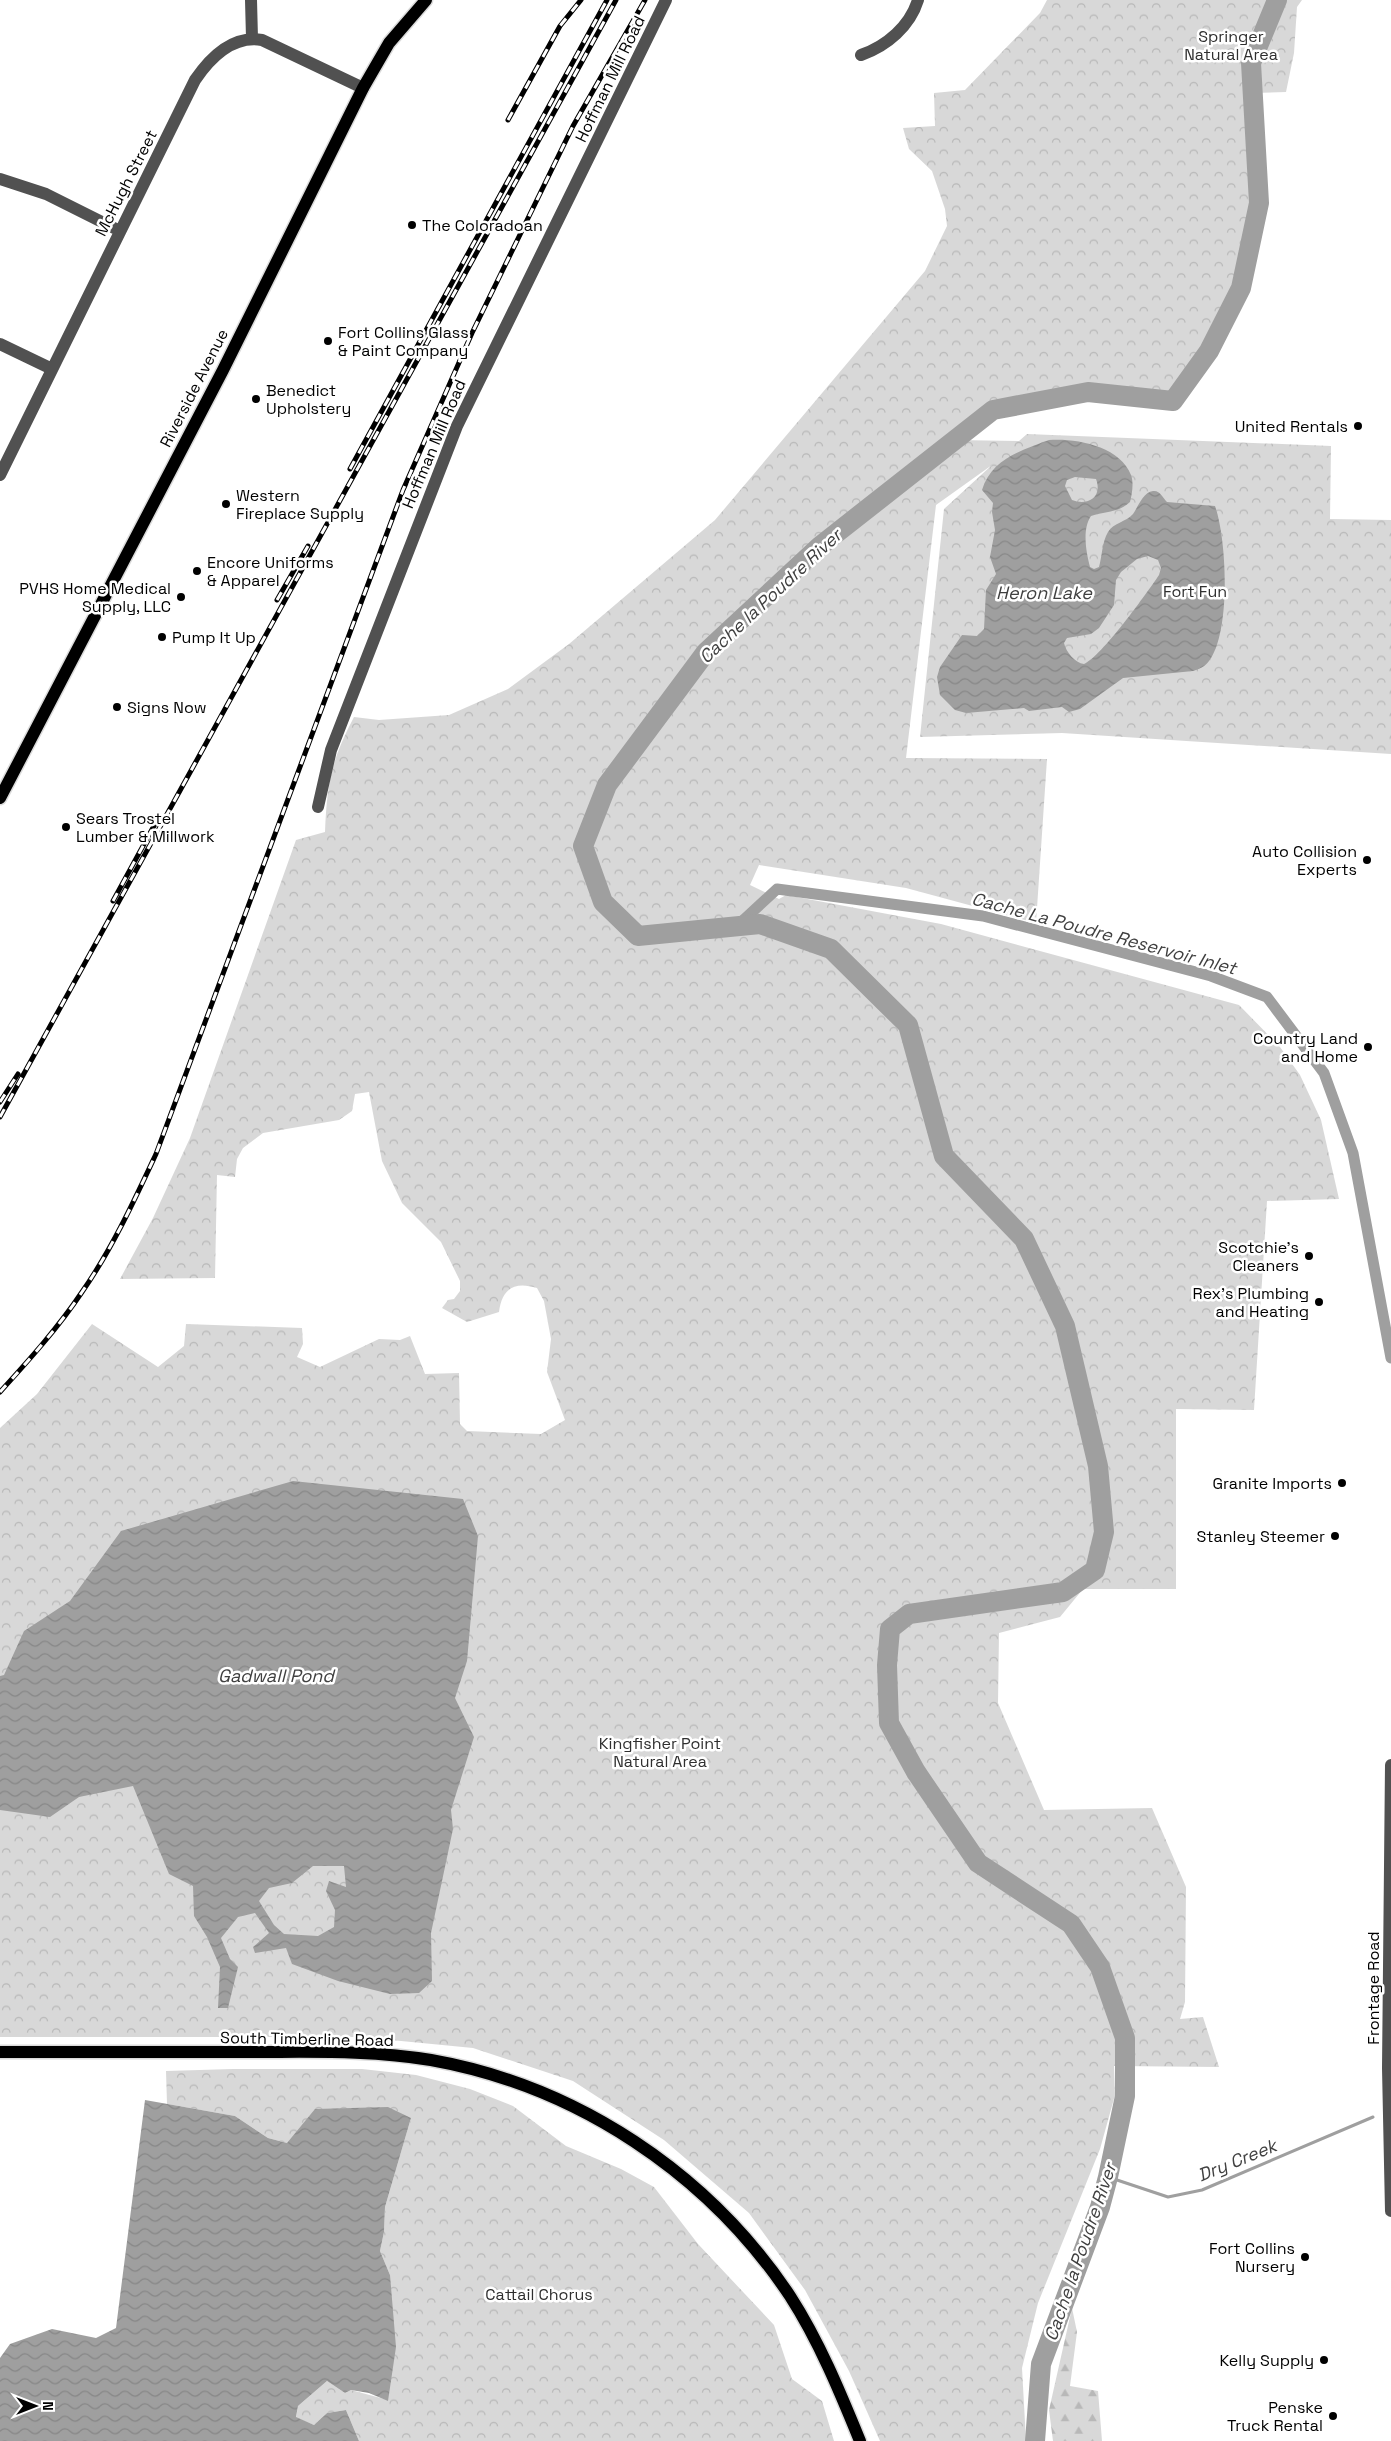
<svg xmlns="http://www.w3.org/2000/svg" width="1391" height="2441" font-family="'Space Grotesk',sans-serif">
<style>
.forest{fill:url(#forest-firs)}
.park{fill:url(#park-crowns)}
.water{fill:url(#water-waves);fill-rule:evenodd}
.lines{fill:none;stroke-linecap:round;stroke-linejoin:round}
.stream{stroke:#9f9f9f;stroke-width:3}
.canal{stroke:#9f9f9f;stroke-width:11}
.river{stroke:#9f9f9f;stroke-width:20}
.major-casing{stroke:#dbdbdb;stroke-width:15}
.minor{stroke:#515151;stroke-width:12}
.major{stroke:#000;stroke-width:12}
.rail-casing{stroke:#000;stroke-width:5}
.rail{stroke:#fff;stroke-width:3;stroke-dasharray:9;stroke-linecap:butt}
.poi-dot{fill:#000;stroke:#fff;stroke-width:2}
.labels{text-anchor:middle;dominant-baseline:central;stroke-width:5;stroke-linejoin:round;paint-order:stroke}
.park-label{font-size:16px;fill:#2f2f2f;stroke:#fff}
.street-label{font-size:16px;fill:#000;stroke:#fff}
.poi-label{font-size:16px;fill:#000;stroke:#fff;text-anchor:end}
.water-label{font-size:18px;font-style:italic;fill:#404040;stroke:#fff}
</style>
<defs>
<pattern id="forest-firs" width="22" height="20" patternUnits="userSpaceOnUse" patternTransform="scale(1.25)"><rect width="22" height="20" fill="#d8d8d8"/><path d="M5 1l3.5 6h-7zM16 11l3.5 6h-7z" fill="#b8b8b8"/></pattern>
<pattern id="park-crowns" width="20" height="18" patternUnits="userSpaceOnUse" patternTransform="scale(1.25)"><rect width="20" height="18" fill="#d8d8d8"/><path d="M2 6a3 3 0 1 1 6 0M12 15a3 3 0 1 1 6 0" fill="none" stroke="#b8b8b8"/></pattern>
<pattern id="water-waves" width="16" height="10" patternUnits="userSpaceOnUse" patternTransform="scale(1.25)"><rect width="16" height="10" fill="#9f9f9f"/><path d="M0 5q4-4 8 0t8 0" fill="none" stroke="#878787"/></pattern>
</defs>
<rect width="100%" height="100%" fill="#fff"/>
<path class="forest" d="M 1072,2308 L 1077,2332 L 1070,2386 L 1098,2391 L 1102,2441 L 1053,2441 L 1049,2410 Z"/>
<path class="park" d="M 1047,0 L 1302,0 L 1297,7 L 1294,53 L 1286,92 L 1253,93 L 1259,203 L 1241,288 L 1209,351 L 1173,401 L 1088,392 L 993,410 L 955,440 L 1019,441 L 1027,434 L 1331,446 L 1330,519 L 1391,520 L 1391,754 L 1062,733 L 920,737 L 944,509 L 992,465 L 936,505 L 906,758 L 1047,759 L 1036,923 L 906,888 L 759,865 L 750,885 L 779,899 L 786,895 L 941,924 L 1239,1005 L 1280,1047 L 1300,1075 L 1321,1120 L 1339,1199 L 1267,1201 L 1254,1410 L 1176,1409 L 1176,1589 L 1083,1589 L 1060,1617 L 999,1633 L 998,1703 L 1044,1810 L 1152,1808 L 1186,1887 L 1185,2002 L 1180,2019 L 1203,2017 L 1219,2067 L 1114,2066 L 1115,2095 L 1100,2149 L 1038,2303 L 1022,2368 L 1026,2441 L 880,2441 L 849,2371 L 805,2290 L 749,2213 L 664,2140 L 573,2081 L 473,2048 L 360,2037 L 0,2037 L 0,1428 L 37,1394 L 92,1324 L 158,1367 L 184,1346 L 186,1324 L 302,1328 L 303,1344 L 297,1357 L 320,1367 L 379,1339 L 400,1340 L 410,1336 L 425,1374 L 459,1373 L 460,1424 L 467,1431 L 541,1434 L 565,1420 L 547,1372 L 551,1339 L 544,1301 L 537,1288 C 515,1281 502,1288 499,1312 L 467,1322 L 442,1308 L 448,1300 L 454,1299 L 460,1291 L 460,1281 L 441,1242 L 402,1203 L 382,1161 L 369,1092 L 355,1094 L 352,1111 L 339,1120 L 263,1133 L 243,1148 L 237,1159 L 235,1177 L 217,1175 L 215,1278 L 120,1279 L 153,1218 L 190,1138 L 296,840 L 325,832 C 327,783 331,761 354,717 L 379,720 L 449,715 L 508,689 L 569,644 L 715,520 L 925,271 L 947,226 L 945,209 L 932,171 L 909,149 L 903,128 L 935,126 L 934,93 L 965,90 L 1040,13 Z
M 233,2069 L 362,2069 L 416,2075 L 470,2089 L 513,2106 L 566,2146 L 621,2169 L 654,2187 L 698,2244 L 774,2325 L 792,2379 L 822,2401 L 834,2441 L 359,2441 L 346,2410 L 327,2413 L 314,2425 L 296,2418 L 298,2406 L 327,2381 L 345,2393 L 351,2390 L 388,2400 L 390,2275 L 380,2251 L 384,2232 L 385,2207 L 411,2118 L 287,2143 L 268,2138 L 235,2116 L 167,2104 L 166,2071 Z"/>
<path class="water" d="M 1049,440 C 1076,438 1120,446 1131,475 C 1134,483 1132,494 1130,502 C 1118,513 1106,511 1091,516 C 1082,529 1086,552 1090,567 L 1094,569 L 1099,567 C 1102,557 1102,542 1108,532 C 1113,523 1126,522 1133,514 C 1138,507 1143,492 1153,491 C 1160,490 1163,498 1167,502 L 1215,506 C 1227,540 1231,632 1209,661 C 1205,667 1199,669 1193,671 L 1123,678 L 1080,709 L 1069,712 L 1062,707 L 1029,711 L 1024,708 L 966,713 L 955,710 L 940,695 L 937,677 L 940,667 L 962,635 L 977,636 L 984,629 L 986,590 L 996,574 L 990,557 L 995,530 L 992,512 L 993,503 L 982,490 C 991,459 1022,450 1049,440 ZM 1075,477 L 1096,479 C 1103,498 1087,506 1072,500 L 1065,486 L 1067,480 ZM 1148,556 L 1158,560 L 1161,568 L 1159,575 C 1147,593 1101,657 1084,664 C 1075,663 1066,652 1064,643 L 1067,638 L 1091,634 L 1099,628 L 1114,605 L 1116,580 L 1121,572 L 1137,559 Z
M 293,1481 L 463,1499 L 478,1536 L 467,1661 L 455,1698 L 474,1737 L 451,1810 L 453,1829 L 431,1933 L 432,1981 L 419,1993 L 390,1994 L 338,1981 L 292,1964 L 286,1948 L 255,1953 L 253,1947 L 269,1933 L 255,1913 L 238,1917 L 221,1938 L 230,1959 L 238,1967 L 228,2008 L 218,2008 L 220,1967 L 207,1937 L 194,1916 L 193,1886 L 169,1874 L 133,1786 L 79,1797 L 50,1817 L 0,1810 L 0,1676 L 4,1675 L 24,1631 L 70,1601 L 121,1531 ZM 313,1866 L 344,1866 L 346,1887 L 329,1881 L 326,1891 L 335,1910 L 334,1927 L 318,1936 L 284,1934 L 274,1925 L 259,1901 L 269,1888 L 292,1883 Z
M 145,2100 L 235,2116 L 268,2138 L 287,2143 L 315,2109 L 388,2107 L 411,2118 L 385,2207 L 384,2232 L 380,2251 L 390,2275 L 396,2347 L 388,2401 L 369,2393 L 351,2390 L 345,2393 L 327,2381 L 298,2406 L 296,2417 L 314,2425 L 327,2413 L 346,2410 L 359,2441 L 0,2441 L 0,2358 L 10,2344 L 52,2329 L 96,2338 L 116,2328 Z"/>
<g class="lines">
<path class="stream" d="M 1108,2177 L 1168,2197 L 1202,2190 L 1373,2117"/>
<path class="canal" d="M 737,926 L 777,889 L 983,916 L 1211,976 L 1267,997 L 1324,1073 L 1353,1153 L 1391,1358"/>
<path class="river" d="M 1035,2441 L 1041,2364 L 1100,2207 L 1108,2177 L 1125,2096 L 1125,2038 L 1100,1967 L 1071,1924 L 978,1863 L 916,1772 L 889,1723 L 887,1665 L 890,1629 L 909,1614 L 1063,1592 L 1095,1570 L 1104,1532 L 1098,1466 L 1065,1326 L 1024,1239 L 944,1156 L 908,1025 L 831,949 L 760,924 L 638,936 L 603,902 L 583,846 L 607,785 L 706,652 L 820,546 L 993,410 L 1088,392 L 1173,401 L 1209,351 L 1241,288 L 1259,203 L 1251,63 L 1277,0"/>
<defs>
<path id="major" d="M 0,798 L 223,370 L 363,88 L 389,43 L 426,0
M 0,2052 C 85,2052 170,2052 255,2052 C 313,2052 373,2050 431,2060 C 577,2086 708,2173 790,2296 C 819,2341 840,2392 860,2441"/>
</defs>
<use href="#major" class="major-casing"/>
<path class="minor" d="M 251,0 L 252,38
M 861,55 C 887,46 910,26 918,0
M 0,179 L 46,194 L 120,231
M 0,344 L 52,369
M 0,475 L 195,80 C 210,58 233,35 262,40 L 363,88
M 318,807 L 331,750 L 457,426 L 666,0
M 1391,1765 L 1388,2068 L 1391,2211"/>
<use href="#major" class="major"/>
<defs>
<path id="rail" d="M 508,120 L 560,26 L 581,0
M 350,469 L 607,0
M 277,600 L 308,546
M 113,901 L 155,824
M 0,1102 L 18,1074
M 0,1117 L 616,0
M 0,1392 C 29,1360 58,1328 82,1292 C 112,1249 134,1201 156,1154 L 403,490 L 472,333 L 573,126 L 645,0"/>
</defs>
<use href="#rail" class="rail-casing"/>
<use href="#rail" class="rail"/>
</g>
<g class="poi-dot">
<circle cx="412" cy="225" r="5"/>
<circle cx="328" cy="341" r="5"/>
<circle cx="256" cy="399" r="5"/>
<circle cx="1358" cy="426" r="5"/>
<circle cx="226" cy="504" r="5"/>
<circle cx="197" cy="571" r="5"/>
<circle cx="181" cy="597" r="5"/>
<circle cx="162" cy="637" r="5"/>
<circle cx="117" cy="707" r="5"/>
<circle cx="66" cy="827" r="5"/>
<circle cx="1367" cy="860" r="5"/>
<circle cx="1368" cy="1047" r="5"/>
<circle cx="1309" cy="1256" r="5"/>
<circle cx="1319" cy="1302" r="5"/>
<circle cx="1342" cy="1483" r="5"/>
<circle cx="1335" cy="1536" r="5"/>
<circle cx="1305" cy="2257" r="5"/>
<circle cx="1324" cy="2360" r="5"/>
<circle cx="1333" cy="2416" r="5"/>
</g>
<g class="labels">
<g class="park-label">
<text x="1231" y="36">Springer<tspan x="1231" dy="18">Natural Area</tspan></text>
<text x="1195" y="591">Fort Fun</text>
<text x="660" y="1743">Kingfisher Point<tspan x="660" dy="18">Natural Area</tspan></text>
<text x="539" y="2294">Cattail Chorus</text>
</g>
<g class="street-label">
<text transform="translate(610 79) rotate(-64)">Hoffman Mill Road</text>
<text transform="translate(126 183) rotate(-63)">McHugh Street</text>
<text transform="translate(194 388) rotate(-63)">Riverside Avenue</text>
<text transform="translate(434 444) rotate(-67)">Hoffman Mill Road</text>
<text transform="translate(1373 1988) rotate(-90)">Frontage Road</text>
<text transform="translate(307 2039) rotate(1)">South Timberline Road</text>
</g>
<g class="poi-label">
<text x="422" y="225" text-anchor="start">The Coloradoan</text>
<text x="338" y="332" text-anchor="start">Fort Collins Glass<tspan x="338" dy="18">&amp; Paint Company</tspan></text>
<text x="266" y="390" text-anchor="start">Benedict<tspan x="266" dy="18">Upholstery</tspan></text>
<text x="1348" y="426">United Rentals</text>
<text x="236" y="495" text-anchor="start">Western<tspan x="236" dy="18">Fireplace Supply</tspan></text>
<text x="207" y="562" text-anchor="start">Encore Uniforms<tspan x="207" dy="18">&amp; Apparel</tspan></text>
<text x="171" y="588">PVHS Home Medical<tspan x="171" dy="18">Supply, LLC</tspan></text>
<text x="172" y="637" text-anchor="start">Pump It Up</text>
<text x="127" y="707" text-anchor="start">Signs Now</text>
<text x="76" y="818" text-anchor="start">Sears Trostel<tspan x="76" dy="18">Lumber &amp; Millwork</tspan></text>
<text x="1357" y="851">Auto Collision<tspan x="1357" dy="18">Experts</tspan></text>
<text x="1358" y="1038">Country Land<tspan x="1358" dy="18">and Home</tspan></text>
<text x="1299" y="1247">Scotchie's<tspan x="1299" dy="18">Cleaners</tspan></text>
<text x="1309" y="1293">Rex's Plumbing<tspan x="1309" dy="18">and Heating</tspan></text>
<text x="1332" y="1483">Granite Imports</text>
<text x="1325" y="1536">Stanley Steemer</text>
<text x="1295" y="2248">Fort Collins<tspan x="1295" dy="18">Nursery</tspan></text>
<text x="1314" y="2360">Kelly Supply</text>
<text x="1323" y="2407">Penske<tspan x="1323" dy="18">Truck Rental</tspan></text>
</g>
<g class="water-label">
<text x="1044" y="592">Heron Lake</text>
<text transform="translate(770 596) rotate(-43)">Cache la Poudre River</text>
<text transform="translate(1104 933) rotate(15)">Cache La Poudre Reservoir Inlet</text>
<text x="276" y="1675">Gadwall Pond</text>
<text transform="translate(1237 2160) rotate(-22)">Dry Creek</text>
<text transform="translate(1080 2252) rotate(-71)">Cache la Poudre River</text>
</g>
</g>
<g transform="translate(35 2406) rotate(90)" stroke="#ffffff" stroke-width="4" paint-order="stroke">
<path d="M0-4L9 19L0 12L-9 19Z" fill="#000000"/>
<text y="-8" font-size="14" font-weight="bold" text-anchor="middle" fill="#000000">N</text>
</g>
</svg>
